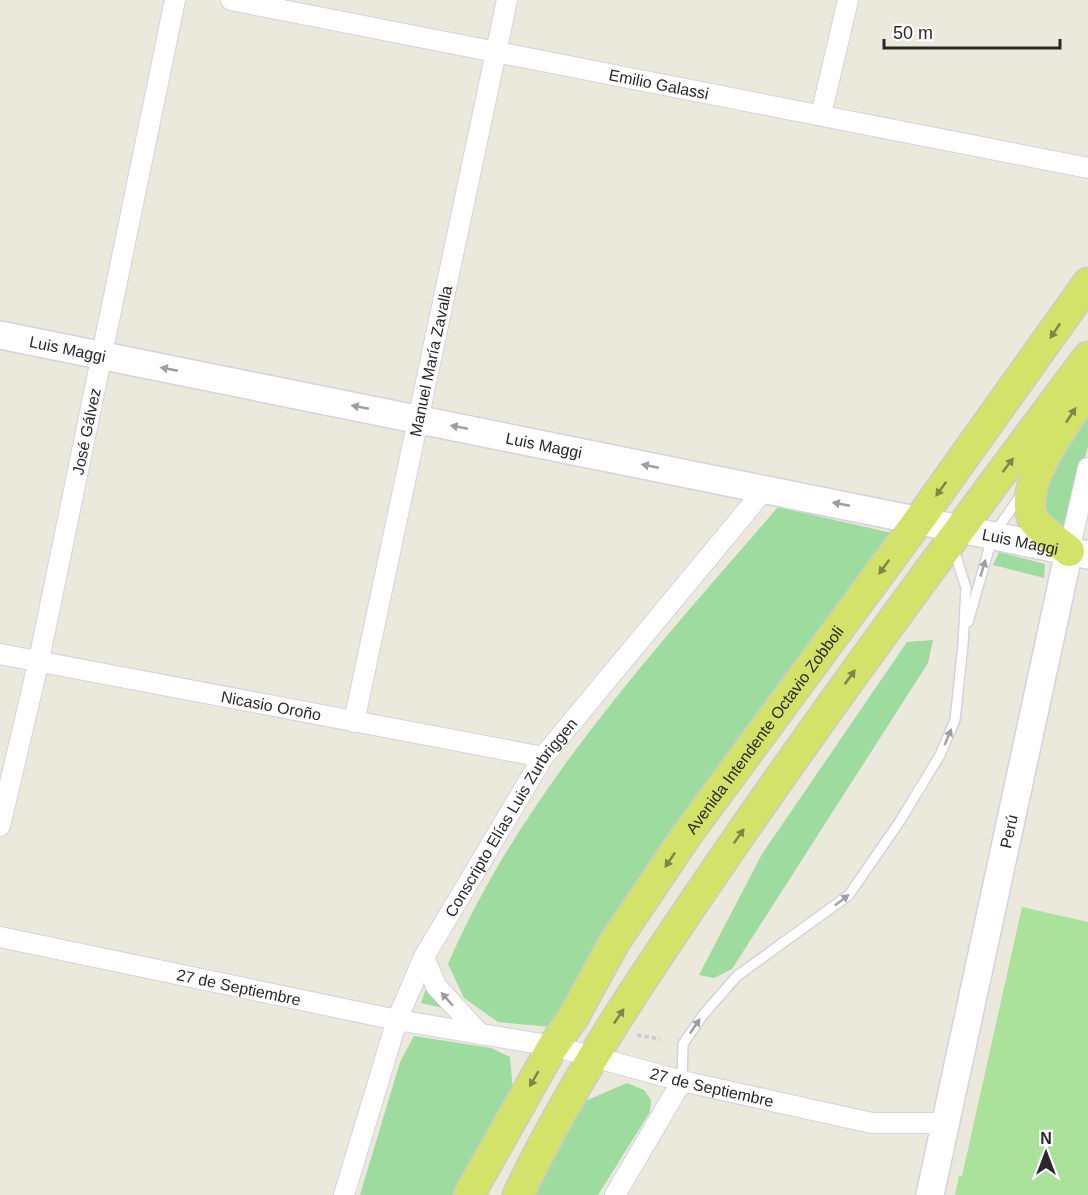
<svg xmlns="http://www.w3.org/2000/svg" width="1088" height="1195" font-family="Arial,sans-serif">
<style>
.grass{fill:#9edb9f}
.pitch{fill:#aae19b}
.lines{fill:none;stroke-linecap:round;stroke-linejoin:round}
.lane-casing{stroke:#d4d2e0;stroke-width:12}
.street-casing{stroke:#d4d2e0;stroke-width:22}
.secondary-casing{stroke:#d4d2e0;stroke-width:30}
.primary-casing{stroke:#ccc;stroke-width:33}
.path{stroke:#ccc;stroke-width:4;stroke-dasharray:4.5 3;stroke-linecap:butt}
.lane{stroke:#fff;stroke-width:9}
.street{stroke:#fff;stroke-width:20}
.secondary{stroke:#fff;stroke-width:27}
.primary{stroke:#d3e269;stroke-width:30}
.oneway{fill:#7e8649}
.oneway2{fill:#9f9f9f}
.labels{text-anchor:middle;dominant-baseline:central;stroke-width:4.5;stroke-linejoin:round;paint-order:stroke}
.street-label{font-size:16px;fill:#292929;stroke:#fff}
</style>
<rect width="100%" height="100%" fill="#eae9dc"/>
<path class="grass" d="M 1088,400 L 1088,446 L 1063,537 L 1040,520 L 1041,486 Z
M 778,507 L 896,534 L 778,685 L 601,933 L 551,1027 L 498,1022 L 464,998 L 448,964 C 523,791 656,649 778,507 Z
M 999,552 L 1045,564 L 1044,578 L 993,565 Z
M 933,640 L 928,663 L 732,969 L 714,978 L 699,975 L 762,854 L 907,642 Z
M 428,983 L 450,1010 L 421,1003 Z
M 414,1036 L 491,1048 L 510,1057 L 513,1091 L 456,1195 L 360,1195 L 400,1062 Z
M 627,1083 L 644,1090 L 651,1100 L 650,1112 L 598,1195 L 533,1195 L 585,1101 Z"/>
<path class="pitch" d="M 1022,907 L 1088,922 L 1088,1195 L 955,1195 L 959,1176 L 962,1176 Z"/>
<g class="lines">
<defs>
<path id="lane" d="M 968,622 L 993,535 L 1021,495
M 682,1081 L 683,1044 L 703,1015 L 737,976 L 849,895 L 900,821 L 940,755 L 955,720 L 963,645 L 966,588 L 953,547"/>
<g id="street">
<path id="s1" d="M 231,0 L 1088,168"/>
<path d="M 821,115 L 848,0"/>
<path d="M 1069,551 L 1088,468"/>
<path id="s2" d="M 0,654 L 543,757"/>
<path id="s3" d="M 354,722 L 507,0"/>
<path id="s4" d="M 0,826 L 39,660 L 175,0"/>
<path id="s5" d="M 0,937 L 397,1020 L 553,1046 L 682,1081 L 872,1123 L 945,1123"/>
<path d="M 424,957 L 436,986 L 480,1034"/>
<path id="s6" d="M 344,1195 L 397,1020 L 424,957 L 543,757 L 765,489"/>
<path d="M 615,1195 L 682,1081"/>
</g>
<g id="secondary">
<path id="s7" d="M 0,335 L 1088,555"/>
<path id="s8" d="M 930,1195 L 1069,551"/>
</g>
<g id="primary">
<path d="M 1069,551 C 1061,544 1035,526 1032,517 C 1019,480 1069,419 1088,389"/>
<path id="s9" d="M 469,1195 L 553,1046 L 573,1018 L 614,943 L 686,836 L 919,520 L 1088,283"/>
<path d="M 518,1195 C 576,1073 655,959 731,848 C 846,681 967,519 1088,357"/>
</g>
</defs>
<use href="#lane" class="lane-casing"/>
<use href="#street" class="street-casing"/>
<use href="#secondary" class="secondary-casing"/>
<use href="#primary" class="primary-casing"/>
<path class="path" d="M 637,1035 L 660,1039"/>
<use href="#lane" class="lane"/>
<use href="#street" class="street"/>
<use href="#secondary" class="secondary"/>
<use href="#primary" class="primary"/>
</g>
<defs><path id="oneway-solid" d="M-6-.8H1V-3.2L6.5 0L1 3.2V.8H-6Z" transform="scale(1.5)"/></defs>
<g class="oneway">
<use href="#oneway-solid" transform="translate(1055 331) rotate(124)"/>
<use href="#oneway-solid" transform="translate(1071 415) rotate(-57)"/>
<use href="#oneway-solid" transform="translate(1008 465) rotate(-53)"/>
<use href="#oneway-solid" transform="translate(941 489) rotate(126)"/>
<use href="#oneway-solid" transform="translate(884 567) rotate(126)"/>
<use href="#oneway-solid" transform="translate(850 677) rotate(-54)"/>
<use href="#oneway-solid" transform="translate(739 836) rotate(-55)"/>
<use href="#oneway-solid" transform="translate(670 860) rotate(124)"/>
<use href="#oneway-solid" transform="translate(619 1016) rotate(-56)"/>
<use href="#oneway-solid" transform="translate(534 1079) rotate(120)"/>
</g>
<g class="oneway2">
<use href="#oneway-solid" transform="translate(169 369) rotate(-169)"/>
<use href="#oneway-solid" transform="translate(360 407) rotate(-169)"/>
<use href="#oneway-solid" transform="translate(459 427) rotate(-169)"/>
<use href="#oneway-solid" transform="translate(650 466) rotate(-169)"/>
<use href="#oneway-solid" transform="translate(841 504) rotate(-169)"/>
<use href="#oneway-solid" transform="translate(983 568) rotate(-73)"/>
<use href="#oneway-solid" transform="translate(948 737) rotate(-67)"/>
<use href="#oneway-solid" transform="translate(842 900) rotate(-38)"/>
<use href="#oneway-solid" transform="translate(447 999) rotate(-131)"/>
<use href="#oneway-solid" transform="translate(695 1026) rotate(-56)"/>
</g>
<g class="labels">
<g class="street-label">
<text stroke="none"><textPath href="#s1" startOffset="436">Emilio Galassi</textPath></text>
<text stroke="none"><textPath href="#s7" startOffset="69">Luis Maggi</textPath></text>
<text stroke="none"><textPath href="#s3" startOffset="369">Manuel María Zavalla</textPath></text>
<text stroke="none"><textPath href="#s4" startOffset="404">José Gálvez</textPath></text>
<text stroke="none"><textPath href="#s7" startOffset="555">Luis Maggi</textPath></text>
<text stroke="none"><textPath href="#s7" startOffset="1041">Luis Maggi</textPath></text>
<text stroke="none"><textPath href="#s2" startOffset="276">Nicasio Oroño</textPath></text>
<text stroke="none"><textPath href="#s9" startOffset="552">Avenida Intendente Octavio Zobboli</textPath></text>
<text stroke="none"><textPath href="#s6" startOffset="416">Conscripto Elías Luis Zurbriggen</textPath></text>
<text stroke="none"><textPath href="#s8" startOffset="372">Perú</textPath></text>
<text stroke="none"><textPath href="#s5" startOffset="244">27 de Septiembre</textPath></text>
<text stroke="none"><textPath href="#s5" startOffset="728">27 de Septiembre</textPath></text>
</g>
</g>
<g transform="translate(1046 1153)" stroke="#ffffff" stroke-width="4.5" paint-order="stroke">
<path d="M0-4.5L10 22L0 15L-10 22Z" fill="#292929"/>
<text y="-9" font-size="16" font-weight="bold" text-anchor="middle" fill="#292929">N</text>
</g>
<path d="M884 39v9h176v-9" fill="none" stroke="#292929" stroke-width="3"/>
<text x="893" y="39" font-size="18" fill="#292929" stroke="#ffffff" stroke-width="4.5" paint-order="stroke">50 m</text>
</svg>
